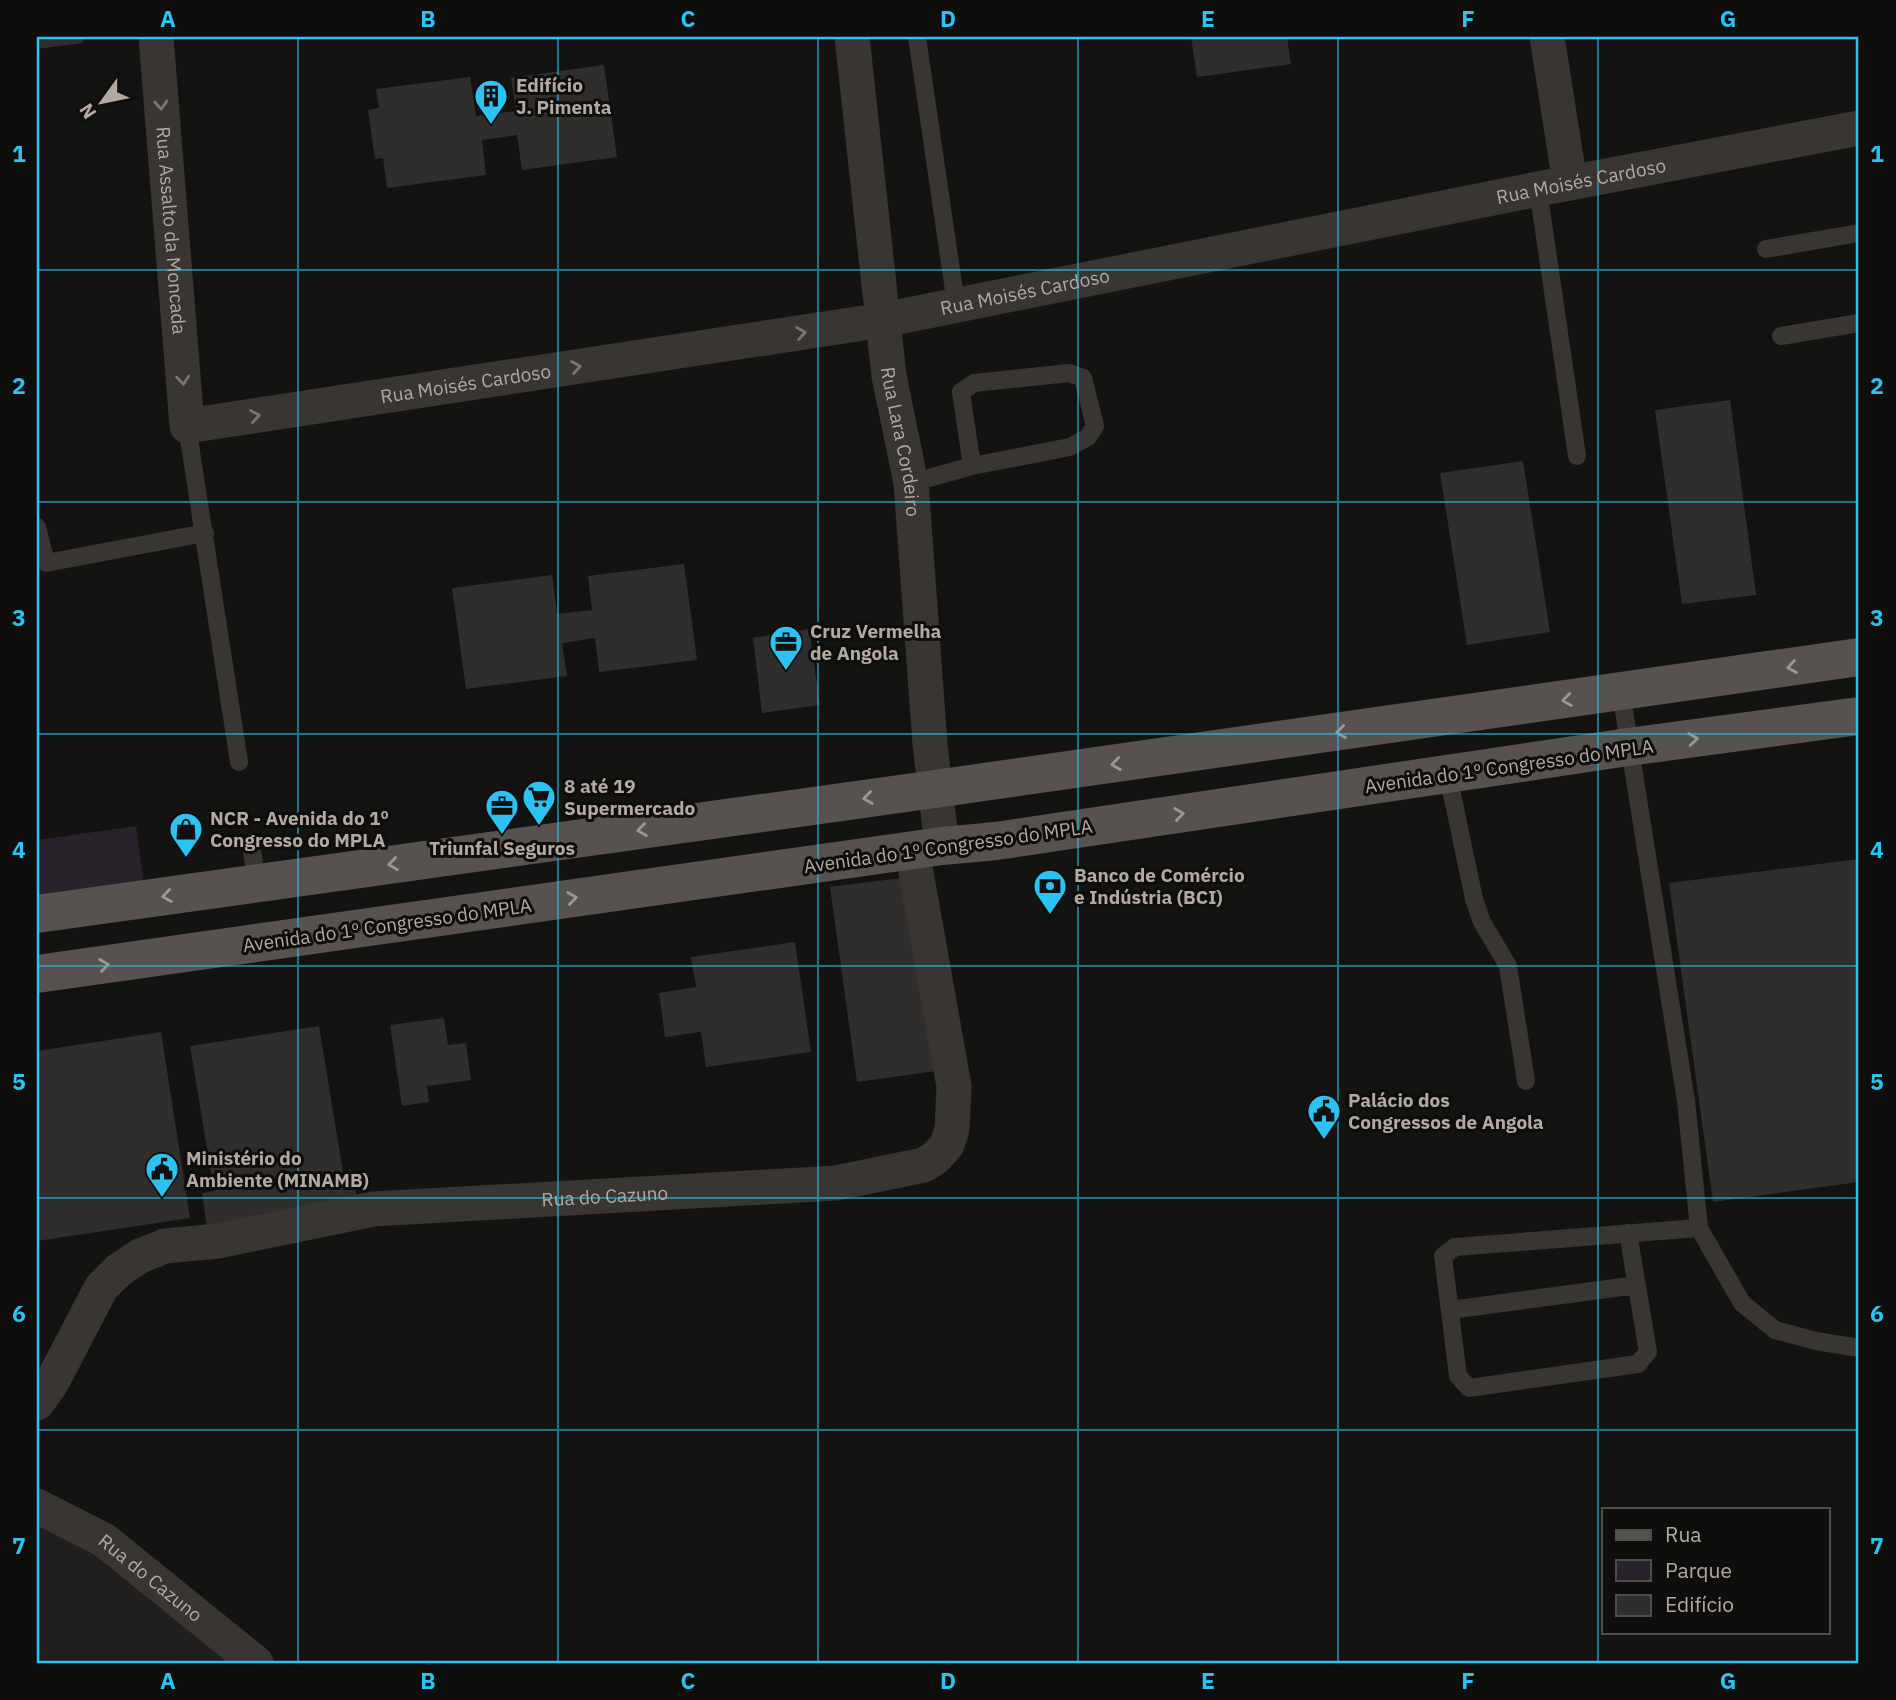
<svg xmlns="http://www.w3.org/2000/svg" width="1896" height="1700" font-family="'IBM Plex Sans',sans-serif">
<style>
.built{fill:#201f1e}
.green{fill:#28222b}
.building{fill:#2f2e2d}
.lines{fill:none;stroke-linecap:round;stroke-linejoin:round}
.lane{stroke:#383533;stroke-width:18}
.street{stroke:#383533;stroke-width:35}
.primary{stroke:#57524f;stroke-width:38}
.oneway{stroke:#7c7471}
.oneway2{stroke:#a19792}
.grid{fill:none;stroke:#2cc2f1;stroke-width:2;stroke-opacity:0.55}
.labels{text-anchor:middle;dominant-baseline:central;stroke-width:6;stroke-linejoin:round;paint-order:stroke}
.poi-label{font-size:19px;font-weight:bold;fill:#b4a8a3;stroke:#0e0e0d;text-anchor:start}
.street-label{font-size:19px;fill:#b4a8a3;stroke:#0e0e0d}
.neatline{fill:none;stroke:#2cc2f1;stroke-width:2.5}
.grid-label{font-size:23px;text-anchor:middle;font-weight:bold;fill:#2cc2f1}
</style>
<rect width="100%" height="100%" fill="#131312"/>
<path class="built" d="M 37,1506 L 256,1663 L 37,1663 Z"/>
<path class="green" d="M 136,826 L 146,899 L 37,914 L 37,840 Z"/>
<path class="building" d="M 37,37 L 82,37 L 83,43 L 37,49 Z
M 1191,37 L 1287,37 L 1291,64 L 1197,77 Z
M 604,65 L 617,157 L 522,170 L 517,135 L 482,140 L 486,175 L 387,188 L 383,158 L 375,159 L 368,110 L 379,108 L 376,89 L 470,77 L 476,116 L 516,111 L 511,78 Z
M 1730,400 L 1756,595 L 1682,604 L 1655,410 Z
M 1523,461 L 1550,632 L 1467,645 L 1440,473 Z
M 684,564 L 697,660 L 599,672 L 595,638 L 562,643 L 567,676 L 466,689 L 452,588 L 552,575 L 557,614 L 592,610 L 588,576 Z
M 809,629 L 820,705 L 762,713 L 753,638 Z
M 1859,859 L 1859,1182 L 1713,1202 L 1669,883 Z
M 909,877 L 936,1071 L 857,1082 L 830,887 Z
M 795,942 L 811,1052 L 706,1067 L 701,1032 L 665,1037 L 659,993 L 696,987 L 691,957 Z
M 444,1018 L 448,1045 L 466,1043 L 471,1080 L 427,1086 L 429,1102 L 402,1106 L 390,1025 Z
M 319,1026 L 343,1172 L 352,1170 L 358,1205 L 207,1229 L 202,1193 L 214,1191 L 190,1046 Z
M 161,1032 L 190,1218 L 37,1241 L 37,1051 Z"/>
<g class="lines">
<path class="lane" d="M 917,37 L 956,304
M 1538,189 L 1577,456
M 1766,249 L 1859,233
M 1781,336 L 1859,323
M 187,426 L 239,762
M 911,483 L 972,466 L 1070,447 L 1088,437 L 1095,426 L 1083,378 L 1069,373 L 974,383 L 961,392 L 972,466
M 37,527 L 46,563 L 205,533
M 1621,692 L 1686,1101 L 1699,1228 L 1742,1303 L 1775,1330 L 1816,1341 L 1859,1348
M 1448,775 L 1474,899 L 1482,922 L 1508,966 L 1526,1081
M 252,851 L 257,883
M 1628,1233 L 1648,1352 L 1638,1364 L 1469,1388 L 1458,1376 L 1443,1256 L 1455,1247 L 1699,1228
M 1450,1310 L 1637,1285"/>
<g class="street">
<path id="s1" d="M 156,37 L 187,426 L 883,320 L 1538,189 L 1859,128"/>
<path id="s2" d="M 852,37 L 889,376 L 911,483 L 930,744 L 942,846"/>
<path d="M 1547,37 L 1570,183"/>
<path id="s3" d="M 37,1403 L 52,1382 L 101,1288 L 119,1270 L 140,1256 L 165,1246 L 218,1241 L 373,1209 L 836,1183 L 924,1165 L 935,1158 L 947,1145 L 952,1129 L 954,1086 L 912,850"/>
<path id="s4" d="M 37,1506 L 104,1540 L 256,1663"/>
</g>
<path class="primary" d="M 37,914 L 935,789 L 1859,657
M 37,974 L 942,846 L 996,841 L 1628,747 L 1859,716"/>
</g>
<defs><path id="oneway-chevron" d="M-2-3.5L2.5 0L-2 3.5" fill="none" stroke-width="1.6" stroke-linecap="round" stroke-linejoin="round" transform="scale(1.75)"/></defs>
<g class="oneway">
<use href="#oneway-chevron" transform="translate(161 105) rotate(85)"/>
<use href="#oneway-chevron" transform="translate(801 333) rotate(-9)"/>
<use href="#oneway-chevron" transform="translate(576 367) rotate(-9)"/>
<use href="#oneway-chevron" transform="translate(183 380) rotate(85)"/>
<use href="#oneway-chevron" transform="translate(255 416) rotate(-9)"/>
</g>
<g class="oneway2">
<use href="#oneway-chevron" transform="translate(1792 667) rotate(171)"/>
<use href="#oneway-chevron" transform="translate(1567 700) rotate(172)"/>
<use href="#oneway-chevron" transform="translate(1341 732) rotate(172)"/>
<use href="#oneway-chevron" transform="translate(1693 739) rotate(-7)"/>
<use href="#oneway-chevron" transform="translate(1116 764) rotate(172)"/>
<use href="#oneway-chevron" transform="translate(868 798) rotate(172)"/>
<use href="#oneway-chevron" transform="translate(1179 814) rotate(-8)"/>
<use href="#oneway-chevron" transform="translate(642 830) rotate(172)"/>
<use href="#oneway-chevron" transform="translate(393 864) rotate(172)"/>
<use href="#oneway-chevron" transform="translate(167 896) rotate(172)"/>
<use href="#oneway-chevron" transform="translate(572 898) rotate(-8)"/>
<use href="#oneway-chevron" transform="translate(104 965) rotate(-8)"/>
</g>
<path class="grid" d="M 298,37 L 298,1663M 558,37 L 558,1663M 818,37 L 818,1663M 1078,37 L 1078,1663M 1338,37 L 1338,1663M 1598,37 L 1598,1663M 37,270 L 1859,270M 37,502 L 1859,502M 37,734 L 1859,734M 37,966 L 1859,966M 37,1198 L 1859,1198M 37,1430 L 1859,1430"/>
<defs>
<symbol id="building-pin" viewBox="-11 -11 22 30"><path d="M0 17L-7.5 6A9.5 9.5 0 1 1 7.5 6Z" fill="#2cc2f1" stroke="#0e0e0d"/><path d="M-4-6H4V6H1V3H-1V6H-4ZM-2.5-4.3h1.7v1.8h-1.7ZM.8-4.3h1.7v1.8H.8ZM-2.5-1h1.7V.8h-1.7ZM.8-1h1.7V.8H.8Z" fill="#111"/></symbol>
<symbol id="office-pin" viewBox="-11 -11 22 30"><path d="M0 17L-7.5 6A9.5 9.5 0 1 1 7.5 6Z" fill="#2cc2f1" stroke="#0e0e0d"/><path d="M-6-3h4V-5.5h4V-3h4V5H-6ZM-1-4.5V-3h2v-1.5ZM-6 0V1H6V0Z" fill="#111"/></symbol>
<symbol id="supermarket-pin" viewBox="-11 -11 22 30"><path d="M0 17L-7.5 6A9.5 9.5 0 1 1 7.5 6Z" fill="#2cc2f1" stroke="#0e0e0d"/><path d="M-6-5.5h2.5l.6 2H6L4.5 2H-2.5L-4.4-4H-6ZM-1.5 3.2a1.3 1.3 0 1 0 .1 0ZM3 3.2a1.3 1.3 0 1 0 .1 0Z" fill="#111"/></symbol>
<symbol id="shop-pin" viewBox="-11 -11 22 30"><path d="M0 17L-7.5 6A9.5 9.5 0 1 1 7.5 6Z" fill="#2cc2f1" stroke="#0e0e0d"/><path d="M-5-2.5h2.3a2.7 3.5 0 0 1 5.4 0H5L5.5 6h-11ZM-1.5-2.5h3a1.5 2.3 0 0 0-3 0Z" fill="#111"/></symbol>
<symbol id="bank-pin" viewBox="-11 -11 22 30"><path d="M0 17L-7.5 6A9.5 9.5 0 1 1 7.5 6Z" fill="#2cc2f1" stroke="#0e0e0d"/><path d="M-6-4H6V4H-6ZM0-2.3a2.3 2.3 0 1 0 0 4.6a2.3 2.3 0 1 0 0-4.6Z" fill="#111"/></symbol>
<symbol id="civic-pin" viewBox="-11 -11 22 30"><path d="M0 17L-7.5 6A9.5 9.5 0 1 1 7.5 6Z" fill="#2cc2f1" stroke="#0e0e0d"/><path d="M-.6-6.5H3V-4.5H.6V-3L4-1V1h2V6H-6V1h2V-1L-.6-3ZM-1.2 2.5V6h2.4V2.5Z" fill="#111"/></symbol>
</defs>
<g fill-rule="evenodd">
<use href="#building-pin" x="472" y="77" width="38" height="52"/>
<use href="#office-pin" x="767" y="623" width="38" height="52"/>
<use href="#supermarket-pin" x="520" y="778" width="38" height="52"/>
<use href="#office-pin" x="483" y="787" width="38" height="52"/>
<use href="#shop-pin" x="167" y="810" width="38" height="52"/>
<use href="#bank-pin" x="1031" y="867" width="38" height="52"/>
<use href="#civic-pin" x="1305" y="1092" width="38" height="52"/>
<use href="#civic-pin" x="143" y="1150" width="38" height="52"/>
</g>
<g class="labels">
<g class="poi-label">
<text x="516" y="85">Edifício<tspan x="516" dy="22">J. Pimenta</tspan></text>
<text x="810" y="631">Cruz Vermelha<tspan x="810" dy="22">de Angola</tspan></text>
<text x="564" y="786">8 até 19<tspan x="564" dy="22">Supermercado</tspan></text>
<text x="210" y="818">NCR - Avenida do 1º<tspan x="210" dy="22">Congresso do MPLA</tspan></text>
<text x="502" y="848" text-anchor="middle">Triunfal Seguros</text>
<text x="1074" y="875">Banco de Comércio<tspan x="1074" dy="22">e Indústria (BCI)</tspan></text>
<text x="1348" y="1100">Palácio dos<tspan x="1348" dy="22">Congressos de Angola</tspan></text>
<text x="186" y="1158">Ministério do<tspan x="186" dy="22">Ambiente (MINAMB)</tspan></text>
</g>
<g class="street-label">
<text stroke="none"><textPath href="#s1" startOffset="1806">Rua Moisés Cardoso</textPath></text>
<text stroke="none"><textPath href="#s1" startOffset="194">Rua Assalto da Moncada</textPath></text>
<text stroke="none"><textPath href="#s1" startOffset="1239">Rua Moisés Cardoso</textPath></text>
<text stroke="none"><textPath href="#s1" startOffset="672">Rua Moisés Cardoso</textPath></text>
<text stroke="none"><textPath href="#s2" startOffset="408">Rua Lara Cordeiro</textPath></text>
<text transform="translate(1509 766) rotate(-8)">Avenida do 1º Congresso do MPLA</text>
<text transform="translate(948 846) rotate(-8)">Avenida do 1º Congresso do MPLA</text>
<text transform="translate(387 925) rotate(-8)">Avenida do 1º Congresso do MPLA</text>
<text stroke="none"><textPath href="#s3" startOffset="653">Rua do Cazuno</textPath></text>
<text stroke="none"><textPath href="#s4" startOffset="135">Rua do Cazuno</textPath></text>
</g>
</g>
<rect width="1896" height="1700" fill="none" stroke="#0e0e0d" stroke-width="77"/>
<rect x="1602" y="1508" width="228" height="126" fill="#0e0e0d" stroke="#504c49" stroke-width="2"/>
<rect x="1616" y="1530" width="35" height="10" fill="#57524f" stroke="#504c49" stroke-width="2"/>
<text x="1665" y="1542" font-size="21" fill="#b4a8a3">Rua</text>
<rect x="1616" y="1560" width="35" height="21" fill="#28222b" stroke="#504c49" stroke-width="2"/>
<text x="1665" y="1578" font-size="21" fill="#b4a8a3">Parque</text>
<rect x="1616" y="1595" width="35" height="21" fill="#2f2e2d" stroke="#504c49" stroke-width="2"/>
<text x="1665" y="1612" font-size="21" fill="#b4a8a3">Edifício</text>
<g transform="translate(102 102) rotate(237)" stroke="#0e0e0d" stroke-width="5" paint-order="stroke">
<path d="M0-5L12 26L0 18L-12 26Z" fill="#b4a8a3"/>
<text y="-10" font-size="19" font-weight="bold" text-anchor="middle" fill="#b4a8a3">N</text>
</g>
<rect x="38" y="38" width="1819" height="1624" class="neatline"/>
<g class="grid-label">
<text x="168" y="27">A</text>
<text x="428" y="27">B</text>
<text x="688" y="27">C</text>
<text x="948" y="27">D</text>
<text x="1208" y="27">E</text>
<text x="1468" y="27">F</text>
<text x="1728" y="27">G</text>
<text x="19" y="162">1</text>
<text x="1877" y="162">1</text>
<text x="19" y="394">2</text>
<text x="1877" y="394">2</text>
<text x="19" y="626">3</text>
<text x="1877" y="626">3</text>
<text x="19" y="858">4</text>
<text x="1877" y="858">4</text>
<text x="19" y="1090">5</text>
<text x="1877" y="1090">5</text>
<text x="19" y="1322">6</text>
<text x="1877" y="1322">6</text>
<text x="19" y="1554">7</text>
<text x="1877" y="1554">7</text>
<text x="168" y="1689">A</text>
<text x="428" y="1689">B</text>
<text x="688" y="1689">C</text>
<text x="948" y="1689">D</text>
<text x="1208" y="1689">E</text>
<text x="1468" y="1689">F</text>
<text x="1728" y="1689">G</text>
</g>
</svg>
